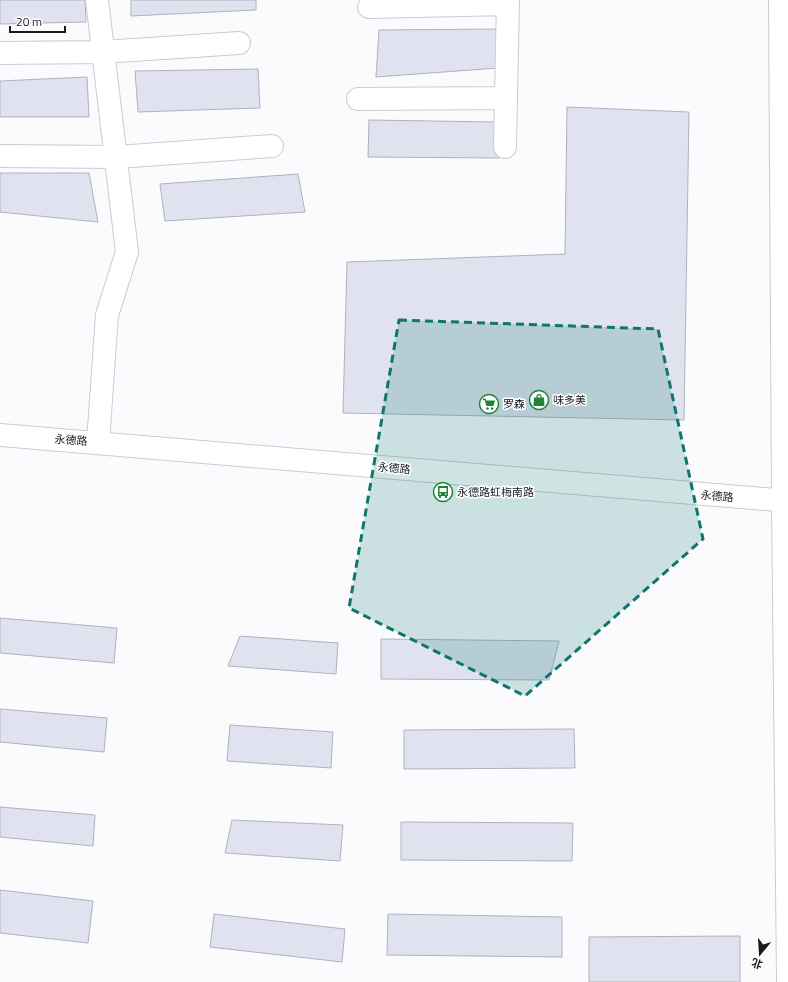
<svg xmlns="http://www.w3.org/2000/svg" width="788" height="982" font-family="'Titillium Web','Noto Sans SC',sans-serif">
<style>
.building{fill:#e0e3ef;stroke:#afb2bd}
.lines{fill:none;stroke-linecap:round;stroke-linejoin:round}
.minor-casing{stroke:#c9ccd7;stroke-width:24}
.major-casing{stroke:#c9ccd7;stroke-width:24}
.minor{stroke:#fff;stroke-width:22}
.major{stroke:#fff;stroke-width:22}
.marked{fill:#0f766e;fill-opacity:0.2;stroke:#0f766e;stroke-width:3;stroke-dasharray:8 5;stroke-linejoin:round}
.labels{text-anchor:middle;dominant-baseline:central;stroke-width:3;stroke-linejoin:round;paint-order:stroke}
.poi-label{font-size:11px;fill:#191a1e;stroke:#fff;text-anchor:start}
.street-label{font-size:11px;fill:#191a1e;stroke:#fff}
</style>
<rect width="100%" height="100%" fill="#fbfbfe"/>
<path class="building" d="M 0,0 L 85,0 L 86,22 L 0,24 Z
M 131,0 L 256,0 L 256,10 L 131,16 Z
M 497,29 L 498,68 L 376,77 L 379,30 Z
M 258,69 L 260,108 L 138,112 L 135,71 Z
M 87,77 L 89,117 L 0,117 L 0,81 Z
M 567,107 L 689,112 L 684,420 L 343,413 L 347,262 L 565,254 Z
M 369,120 L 496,122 L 499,158 L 368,157 Z
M 0,173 L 89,173 L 98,222 L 0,212 Z
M 298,174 L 305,212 L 165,221 L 160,184 Z
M 0,618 L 117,628 L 114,663 L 0,653 Z
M 240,636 L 338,643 L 336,674 L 228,666 Z
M 381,639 L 559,641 L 549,680 L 381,679 Z
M 0,709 L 107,718 L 104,752 L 0,742 Z
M 230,725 L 333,732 L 331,768 L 227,761 Z
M 574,729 L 575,768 L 404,769 L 404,730 Z
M 0,807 L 95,815 L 93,846 L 0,837 Z
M 232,820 L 343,825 L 340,861 L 225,853 Z
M 401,822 L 573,823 L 572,861 L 401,860 Z
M 0,890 L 93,901 L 88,943 L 0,933 Z
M 214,914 L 345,929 L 342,962 L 210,947 Z
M 388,914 L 562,917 L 562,957 L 387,955 Z
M 740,936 L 740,982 L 589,982 L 589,937 Z"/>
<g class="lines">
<defs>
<path id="minor" d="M 97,0 L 127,252 L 107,315 L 98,442
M 369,7 L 508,4
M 0,53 L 103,52 L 239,43
M 358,99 L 506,98
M 505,147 L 508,0
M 0,156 L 117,157 L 272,146
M 0,435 L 788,501"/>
<path id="major" d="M 780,0 L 783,501 L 788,980"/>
</defs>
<use href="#minor" class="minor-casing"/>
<use href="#major" class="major-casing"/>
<use href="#minor" class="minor"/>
<use href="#major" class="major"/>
</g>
<path class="marked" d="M 399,320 L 658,329 L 703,539 L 525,696 L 349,608 Z"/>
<defs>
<symbol id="shop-ring" viewBox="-11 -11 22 22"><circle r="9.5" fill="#fff" stroke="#208336" stroke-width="1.5"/><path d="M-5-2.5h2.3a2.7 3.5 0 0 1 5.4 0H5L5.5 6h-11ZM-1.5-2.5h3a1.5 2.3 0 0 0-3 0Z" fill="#208336"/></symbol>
<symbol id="supermarket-ring" viewBox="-11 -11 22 22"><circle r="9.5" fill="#fff" stroke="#208336" stroke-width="1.5"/><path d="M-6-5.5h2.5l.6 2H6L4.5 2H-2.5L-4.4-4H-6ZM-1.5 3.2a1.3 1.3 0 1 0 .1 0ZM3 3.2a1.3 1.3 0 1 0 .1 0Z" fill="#208336"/></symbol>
<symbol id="bus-ring" viewBox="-11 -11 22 22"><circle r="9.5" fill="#fff" stroke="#208336" stroke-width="1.5"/><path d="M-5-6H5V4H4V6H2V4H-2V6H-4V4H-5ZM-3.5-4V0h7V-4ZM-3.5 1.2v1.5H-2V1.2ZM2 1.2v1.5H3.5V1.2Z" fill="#208336"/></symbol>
</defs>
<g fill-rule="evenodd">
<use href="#shop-ring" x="528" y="389" width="22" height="22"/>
<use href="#supermarket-ring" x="478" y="393" width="22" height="22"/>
<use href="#bus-ring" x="432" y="481" width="22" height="22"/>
</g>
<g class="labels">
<g class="poi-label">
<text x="553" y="400">味多美</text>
<text x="503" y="404">罗森</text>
<text x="457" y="492">永德路虹梅南路</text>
</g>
<g class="street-label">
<text transform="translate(71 440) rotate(4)">永德路</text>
<text transform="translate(394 468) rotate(5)">永德路</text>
<text transform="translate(717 496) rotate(5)">永德路</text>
</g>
</g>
<g transform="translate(760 954) rotate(198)" stroke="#ffffff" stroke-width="3" paint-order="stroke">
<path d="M0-3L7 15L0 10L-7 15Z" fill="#191a1e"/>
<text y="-6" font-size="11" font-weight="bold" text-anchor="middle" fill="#191a1e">北</text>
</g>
<path d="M10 26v6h55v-6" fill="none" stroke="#191a1e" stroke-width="2"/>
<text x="16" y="26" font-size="12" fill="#191a1e" stroke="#ffffff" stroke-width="3" paint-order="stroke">20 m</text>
</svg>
